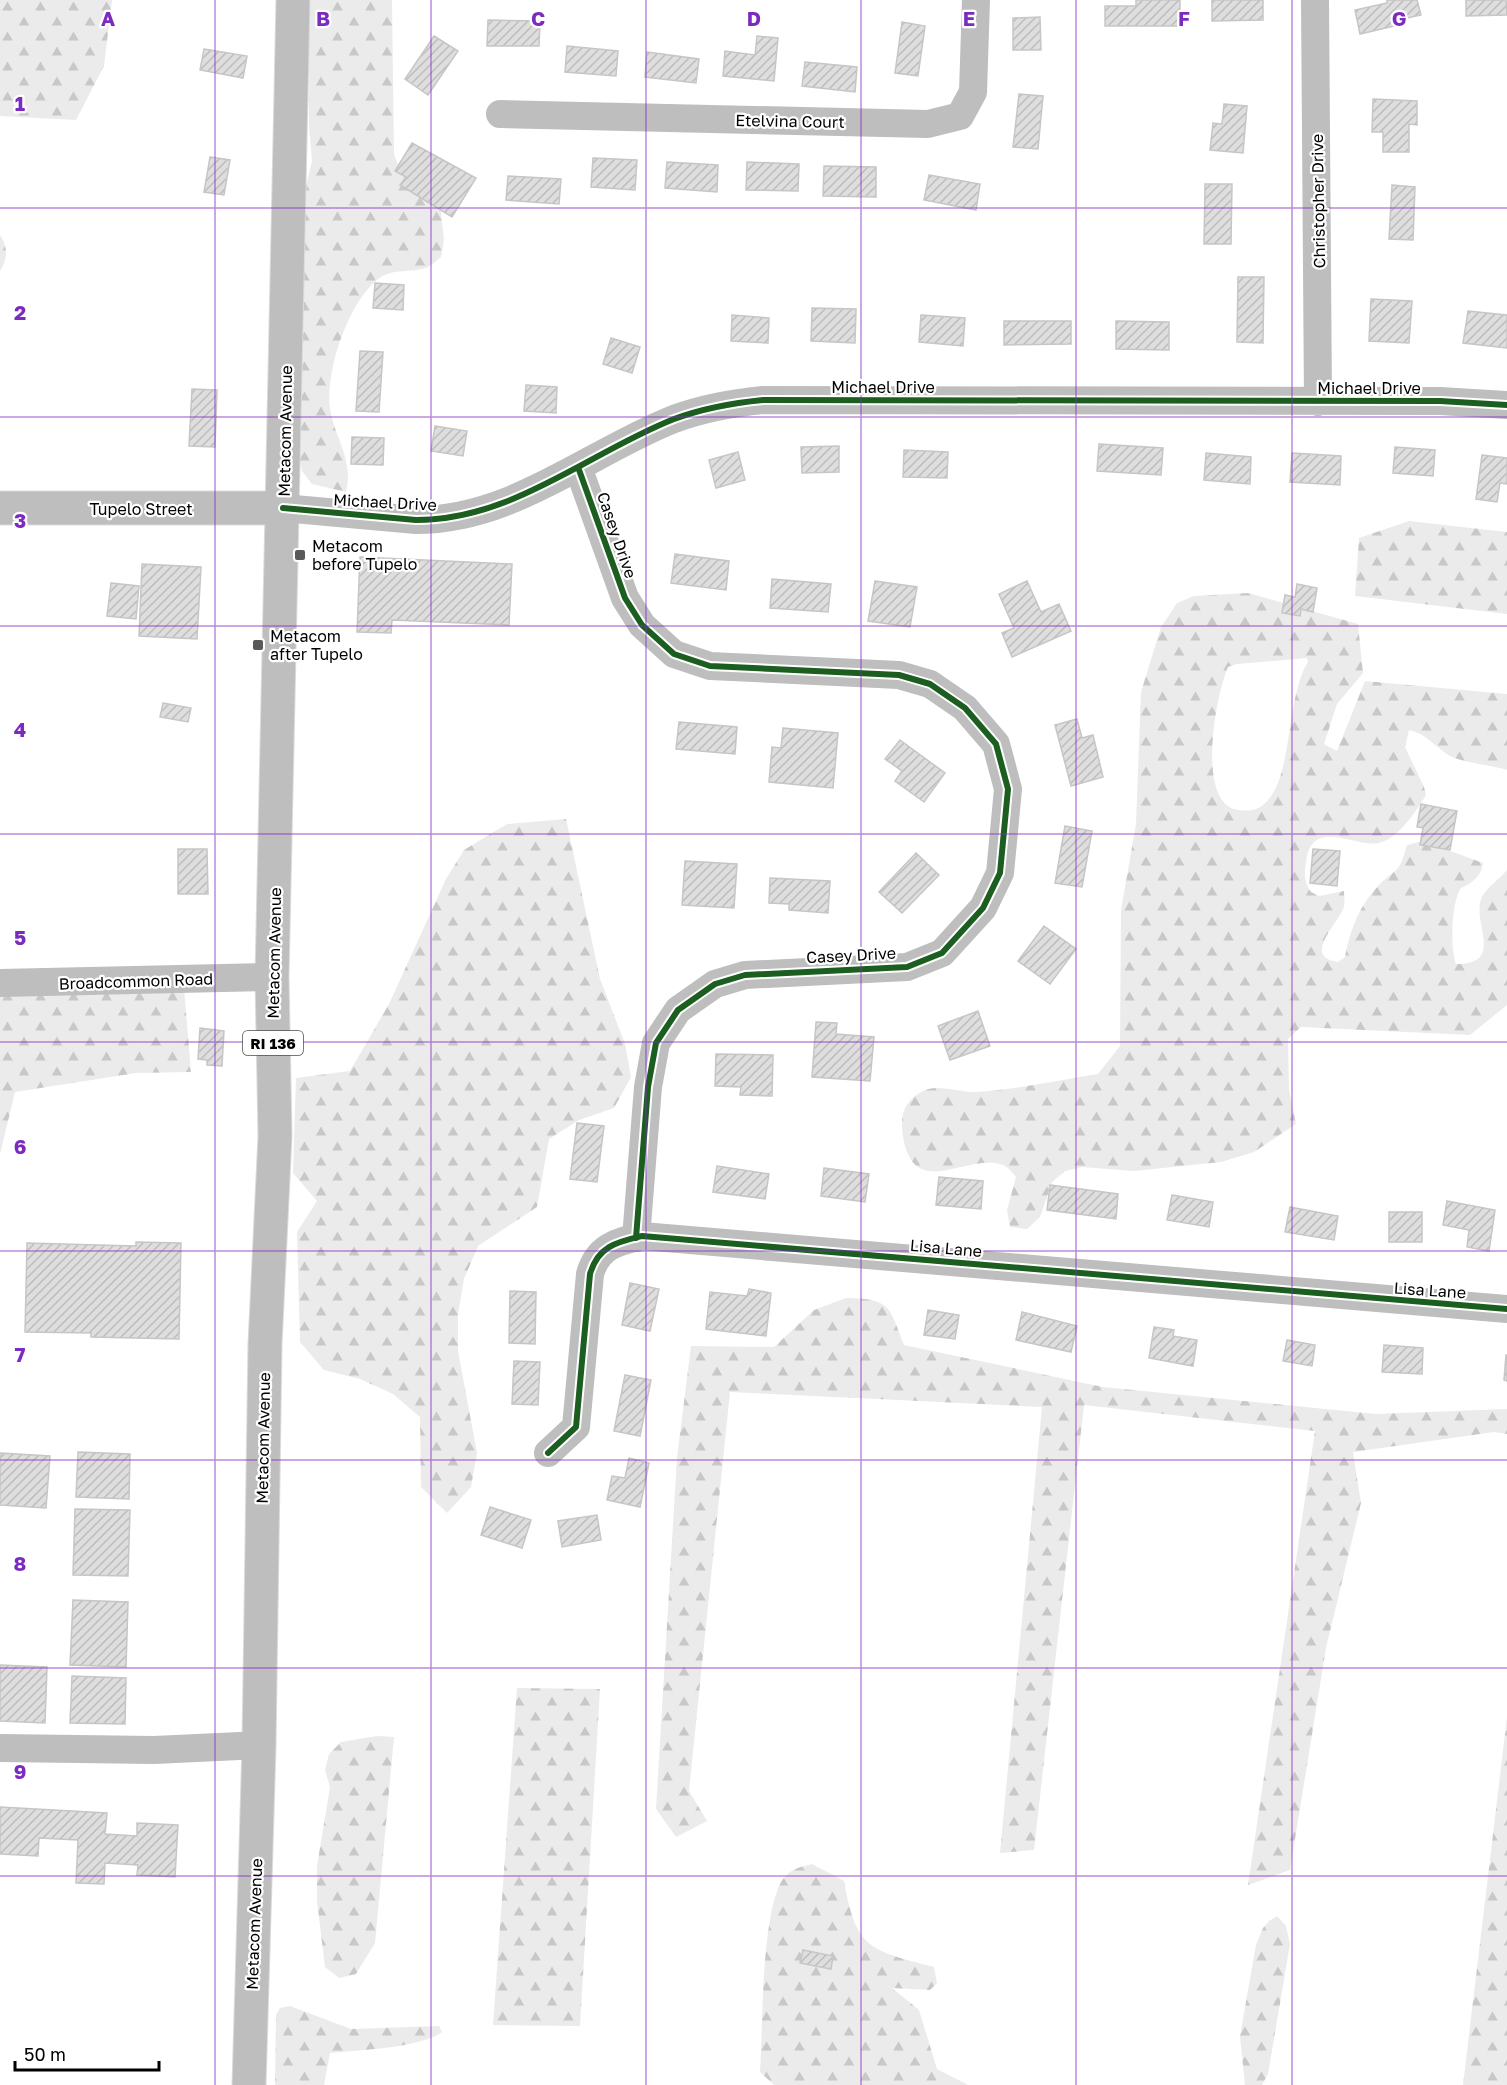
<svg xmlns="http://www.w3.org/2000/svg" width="1507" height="2085" font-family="'Golos Text',sans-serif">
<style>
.forest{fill:url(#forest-firs);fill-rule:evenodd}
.building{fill:url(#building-hatch);stroke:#c6c6c6;stroke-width:1.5}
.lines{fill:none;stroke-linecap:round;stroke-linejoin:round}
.major-casing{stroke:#dbdbdb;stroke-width:35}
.minor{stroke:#bebebe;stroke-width:28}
.major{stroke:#bebebe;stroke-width:33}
.cycleway-casing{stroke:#fff;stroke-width:10}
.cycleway{stroke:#1b5e20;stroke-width:6}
.grid{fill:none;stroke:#7b2cbf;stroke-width:1.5;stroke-opacity:0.55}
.poi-dot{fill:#595959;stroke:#fff;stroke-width:2}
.labels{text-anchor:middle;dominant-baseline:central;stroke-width:4.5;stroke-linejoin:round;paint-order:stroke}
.shield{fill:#fff;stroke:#4c4c4c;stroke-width:1.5}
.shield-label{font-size:15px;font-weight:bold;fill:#000}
.street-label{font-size:16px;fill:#000;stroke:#fff}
.poi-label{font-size:16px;fill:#000;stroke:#fff;text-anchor:start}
.grid-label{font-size:20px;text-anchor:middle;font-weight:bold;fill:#7b2cbf;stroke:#fff;stroke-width:4.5;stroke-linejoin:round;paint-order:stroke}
</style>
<defs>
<pattern id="forest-firs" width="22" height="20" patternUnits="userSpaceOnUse" patternTransform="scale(1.5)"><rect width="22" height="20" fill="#ebebeb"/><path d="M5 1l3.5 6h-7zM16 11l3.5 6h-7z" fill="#c8c8c8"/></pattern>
<pattern id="building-hatch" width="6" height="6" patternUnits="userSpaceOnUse" patternTransform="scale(1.5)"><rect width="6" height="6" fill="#dedede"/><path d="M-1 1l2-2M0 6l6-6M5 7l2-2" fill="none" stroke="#bdbdbd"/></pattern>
</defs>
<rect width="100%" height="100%" fill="#fff"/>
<path class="forest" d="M 0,0 L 112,0 L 104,66 L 76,120 L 0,116 Z
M 308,0 L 392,0 L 394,154 L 400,170 L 440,204 L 444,240 L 441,257 C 437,260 431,266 426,268 C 410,273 393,268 378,279 C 348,303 325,371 330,409 C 335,439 354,460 346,492 L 312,484 L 302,471 L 295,436 L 296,228 L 312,161 L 309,126 Z
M 0,235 C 8,247 8,259 0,271 Z
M 1409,521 L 1507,532 L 1507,614 L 1355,596 L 1359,538 Z
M 1248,593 L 1358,624 L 1363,673 L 1337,704 L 1324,744 L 1337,751 L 1365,681 L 1507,694 L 1507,770 C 1491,765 1466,763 1452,757 C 1437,749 1426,733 1409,730 L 1405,747 L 1424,787 L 1426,795 C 1417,810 1399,837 1382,842 C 1358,851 1312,814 1306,862 C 1304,874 1304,882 1311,892 L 1319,896 L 1344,891 C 1344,895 1345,901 1344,906 C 1341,921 1300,957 1338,962 L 1345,957 C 1349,932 1360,904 1379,885 C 1399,865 1398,876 1407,845 L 1423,841 L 1483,863 C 1482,875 1473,883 1461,888 C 1451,902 1450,949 1456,964 C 1507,964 1470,921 1482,897 C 1487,887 1500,879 1507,870 L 1507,1005 L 1470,1035 L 1301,1027 L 1288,1039 L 1289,1090 L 1296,1124 L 1254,1152 L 1221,1162 L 1134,1171 L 1082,1167 L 1065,1171 L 1052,1182 L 1040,1217 L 1027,1229 L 1010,1227 L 1007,1210 L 1016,1177 C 1013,1173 1008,1167 1003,1165 C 965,1152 910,1206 902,1129 C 901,1113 905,1103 918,1094 C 934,1081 958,1093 976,1092 C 1016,1090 1058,1080 1098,1074 L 1120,1046 L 1121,910 L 1136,824 L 1141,692 L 1161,627 L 1177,603 L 1194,596 ZM 1307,658 L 1308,662 C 1285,698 1294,779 1264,804 C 1257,811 1247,811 1238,810 C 1195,804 1216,694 1228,667 L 1237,664 Z
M 566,819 L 600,979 L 625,1044 L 631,1077 L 614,1108 L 579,1120 L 549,1139 L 537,1207 L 478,1246 L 464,1279 L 458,1314 L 458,1351 L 477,1453 L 471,1487 L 447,1513 L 421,1487 L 420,1417 L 393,1394 L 360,1379 L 324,1370 L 300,1342 L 297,1232 L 317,1201 L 293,1173 L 296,1078 L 350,1071 L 389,1004 L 446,879 L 464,850 L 507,824 Z
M 184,989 L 191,1072 L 136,1073 L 15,1092 L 0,1154 L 0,991 Z
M 846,1298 C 891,1299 889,1306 904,1345 L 1103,1387 L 1376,1414 L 1507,1409 L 1507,1434 L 1494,1432 L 1353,1452 L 1361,1503 L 1326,1648 L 1290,1870 L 1248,1885 L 1315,1431 L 1084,1405 L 1034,1850 L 1000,1853 L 1042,1407 L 730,1392 L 689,1791 L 707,1821 L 676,1837 L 656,1809 L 677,1458 L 691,1346 L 774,1347 L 814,1310 Z
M 517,1688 L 600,1689 L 580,2026 L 493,2025 Z
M 1507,1717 L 1507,2085 L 1463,2085 Z
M 377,1736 L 394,1737 L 375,1943 L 356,1974 L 339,1978 L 325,1967 L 317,1901 L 317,1866 L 330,1787 L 325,1770 L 329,1754 L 341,1742 Z
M 812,1864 L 844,1881 C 856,1950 870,1950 934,1967 L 937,1983 L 930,1990 L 892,1988 L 919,2010 L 937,2069 L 968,2085 L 774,2085 L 760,2072 C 763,2026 761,1920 781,1882 C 788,1870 799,1867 812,1864 Z
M 1277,1916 L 1286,1926 L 1290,1944 L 1268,2074 L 1262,2085 L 1245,2085 L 1240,2036 L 1256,1945 L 1263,1928 L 1269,1921 Z
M 290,2006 L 351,2029 L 439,2026 L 442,2032 C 421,2048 358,2050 330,2053 L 324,2085 L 275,2085 L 276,2015 L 280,2008 Z"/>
<path class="building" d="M 1136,0 L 1180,0 L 1180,26 L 1105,26 L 1105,6 L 1136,6 Z
M 1212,0 L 1263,0 L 1263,20 L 1212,21 Z
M 1387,0 L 1417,0 L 1421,15 L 1402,19 L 1403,24 L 1360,34 L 1355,10 L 1387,3 Z
M 1466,0 L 1506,0 L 1507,15 L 1466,16 Z
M 1040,17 L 1041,50 L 1013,50 L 1013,18 Z
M 488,20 L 540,21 L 539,46 L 487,46 Z
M 902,22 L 925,26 L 918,76 L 895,73 Z
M 434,36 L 458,51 L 428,95 L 405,79 Z
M 757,36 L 778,38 L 774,81 L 723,76 L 725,51 L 755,55 Z
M 567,46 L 618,51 L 616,76 L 565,72 Z
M 204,49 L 247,56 L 243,78 L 200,70 Z
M 647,52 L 699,59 L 696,83 L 645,77 Z
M 805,62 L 857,67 L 855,92 L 802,86 Z
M 1019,94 L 1043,96 L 1038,149 L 1013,147 Z
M 1373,99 L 1417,101 L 1417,125 L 1409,124 L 1409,152 L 1383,152 L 1383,132 L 1372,132 Z
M 1224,104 L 1247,106 L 1243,153 L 1210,150 L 1213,123 L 1222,124 Z
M 412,143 L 476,178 L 452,217 L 400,185 L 406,177 L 395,171 Z
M 210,157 L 230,160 L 224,195 L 204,192 Z
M 593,158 L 637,160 L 635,190 L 591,187 Z
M 667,162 L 718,165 L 717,192 L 665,188 Z
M 747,162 L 799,164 L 798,191 L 746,190 Z
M 824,166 L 876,167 L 876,197 L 823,196 Z
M 929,175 L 980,184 L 976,210 L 924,200 Z
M 508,176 L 561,179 L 559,204 L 506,200 Z
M 1205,184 L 1232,184 L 1231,244 L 1204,244 Z
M 1392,185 L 1415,187 L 1413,240 L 1389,239 Z
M 1238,277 L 1264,277 L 1263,343 L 1237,342 Z
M 375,283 L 404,285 L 403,310 L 373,308 Z
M 1371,299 L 1412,301 L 1409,343 L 1369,341 Z
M 812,308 L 856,309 L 855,343 L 811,341 Z
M 1468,311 L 1507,315 L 1507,348 L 1463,343 Z
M 732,315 L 769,318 L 768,343 L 731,341 Z
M 921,315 L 965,318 L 963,346 L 919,342 Z
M 1004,321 L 1071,321 L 1071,344 L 1004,345 Z
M 1116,321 L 1169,322 L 1169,350 L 1116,349 Z
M 611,338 L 640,347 L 632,373 L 603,364 Z
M 360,351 L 383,352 L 379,412 L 356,411 Z
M 526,385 L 557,387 L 556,413 L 524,411 Z
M 192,389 L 217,390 L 215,447 L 189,446 Z
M 435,426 L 467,431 L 463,456 L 431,451 Z
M 352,437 L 384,438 L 383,465 L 351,464 Z
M 1099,444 L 1163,448 L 1161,475 L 1097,471 Z
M 839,446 L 839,472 L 802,473 L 801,447 Z
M 1395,447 L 1435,450 L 1433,476 L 1393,473 Z
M 904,450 L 948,452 L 947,478 L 903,477 Z
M 738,452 L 745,480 L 716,488 L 709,460 Z
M 1206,453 L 1251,457 L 1250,484 L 1204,480 Z
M 1292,453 L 1341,456 L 1340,485 L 1290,482 Z
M 1482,455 L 1507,458 L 1507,484 L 1500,483 L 1497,502 L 1476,499 Z
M 675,554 L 729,561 L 726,590 L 671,583 Z
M 360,557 L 512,564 L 509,625 L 392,620 L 391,633 L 357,632 Z
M 142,564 L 201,567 L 197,639 L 139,636 Z
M 772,579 L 831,584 L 828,612 L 770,608 Z
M 875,581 L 917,587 L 910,627 L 868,621 Z
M 1027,581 L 1041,612 L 1059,604 L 1071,631 L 1012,657 L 1002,633 L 1014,628 L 999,594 Z
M 111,583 L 139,586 L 136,619 L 107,616 Z
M 1297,584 L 1317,588 L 1313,612 L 1301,609 L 1300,616 L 1282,613 L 1285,595 L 1295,597 Z
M 163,703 L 191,708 L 188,722 L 160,717 Z
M 1077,719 L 1082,738 L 1093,735 L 1103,777 L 1071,786 L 1055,725 Z
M 679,722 L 737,727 L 735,754 L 676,749 Z
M 783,728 L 838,733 L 833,788 L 769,782 L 772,747 L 781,748 Z
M 900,740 L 945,773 L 924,802 L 895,781 L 902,771 L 885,759 Z
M 1421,804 L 1457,811 L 1450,850 L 1420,845 L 1423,828 L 1417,827 Z
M 1065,826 L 1092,831 L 1082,887 L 1055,883 Z
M 178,849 L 207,849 L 208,894 L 178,894 Z
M 1313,849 L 1340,851 L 1337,886 L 1310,883 Z
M 916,853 L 939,875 L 902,913 L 879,892 Z
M 685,861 L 737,864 L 734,908 L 682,905 Z
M 770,878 L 830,881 L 828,913 L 789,910 L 789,904 L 769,903 Z
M 1044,926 L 1076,949 L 1050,984 L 1018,961 Z
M 978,1011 L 990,1046 L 950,1060 L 938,1026 Z
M 816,1022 L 837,1023 L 836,1034 L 874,1037 L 870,1081 L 812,1077 Z
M 200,1028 L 224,1031 L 222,1066 L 207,1065 L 207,1060 L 198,1059 Z
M 716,1054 L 773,1055 L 772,1096 L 740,1095 L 741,1087 L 715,1086 Z
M 577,1123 L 604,1126 L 597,1182 L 570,1179 Z
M 717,1166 L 769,1174 L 765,1199 L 713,1192 Z
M 824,1168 L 869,1174 L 865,1202 L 821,1196 Z
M 939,1177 L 983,1181 L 981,1209 L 936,1205 Z
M 1050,1185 L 1118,1194 L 1116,1219 L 1047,1210 Z
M 1172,1195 L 1213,1202 L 1209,1227 L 1167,1220 Z
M 1447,1201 L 1495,1210 L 1489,1251 L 1467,1247 L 1469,1230 L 1443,1225 Z
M 1290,1207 L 1338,1216 L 1334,1240 L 1285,1232 Z
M 1389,1212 L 1422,1212 L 1422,1242 L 1389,1242 Z
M 136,1242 L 181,1243 L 179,1339 L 91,1337 L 91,1333 L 25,1332 L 27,1243 L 136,1246 Z
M 630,1283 L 659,1289 L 650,1331 L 622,1325 Z
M 749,1289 L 771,1293 L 766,1336 L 706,1329 L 710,1292 L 747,1296 Z
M 510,1291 L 536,1292 L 535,1344 L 509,1343 Z
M 928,1310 L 959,1315 L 955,1339 L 924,1335 Z
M 1022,1312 L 1077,1326 L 1071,1352 L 1016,1340 Z
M 1154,1327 L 1174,1330 L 1173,1336 L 1197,1340 L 1193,1366 L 1149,1358 Z
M 1287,1340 L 1315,1345 L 1312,1366 L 1283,1361 Z
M 1384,1345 L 1423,1348 L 1422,1374 L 1382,1372 Z
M 1506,1355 L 1507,1355 L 1507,1381 L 1504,1380 Z
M 514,1361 L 540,1362 L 538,1405 L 512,1404 Z
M 625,1375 L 651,1380 L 640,1436 L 614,1431 Z
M 78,1452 L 130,1454 L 129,1499 L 76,1497 Z
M 0,1453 L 50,1456 L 46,1508 L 0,1505 Z
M 629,1458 L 649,1463 L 640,1507 L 607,1500 L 612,1476 L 625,1478 Z
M 490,1507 L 531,1520 L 522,1548 L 481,1535 Z
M 75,1509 L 130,1510 L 128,1576 L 73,1575 Z
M 597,1515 L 601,1540 L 562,1547 L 558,1521 Z
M 73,1600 L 128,1602 L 126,1667 L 70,1665 Z
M 0,1665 L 47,1667 L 45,1723 L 0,1721 Z
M 72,1676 L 126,1678 L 125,1724 L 70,1723 Z
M 0,1807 L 107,1813 L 105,1834 L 137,1836 L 137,1823 L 178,1825 L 175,1877 L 137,1875 L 138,1865 L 105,1863 L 104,1884 L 76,1883 L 78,1840 L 39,1838 L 38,1856 L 0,1854 Z
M 803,1950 L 833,1956 L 831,1969 L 800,1963 Z"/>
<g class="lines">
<defs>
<path id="major" d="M 0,508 L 283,508
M 249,2085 L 259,1745 L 265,1344 L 275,1136 L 272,977 L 293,0"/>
</defs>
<use href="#major" class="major-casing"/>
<path class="minor" d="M 1315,0 L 1318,402
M 500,114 L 928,124 L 960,116 L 973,92 L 976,0
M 578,467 L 625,598 L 642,625 L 674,654 L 710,666 L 899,675 L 930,684 L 965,708 L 996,744 L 1008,789 L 1000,873 L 983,908 L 942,953 L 907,967 L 745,975 L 715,984 L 678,1010 L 656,1043 L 648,1087 L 636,1238
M 283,508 L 416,520 C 513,520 588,453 674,419 C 704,408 732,403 763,400 L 1440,401 L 1507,405
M 0,983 L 272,977
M 548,1453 L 576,1427 L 590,1274 C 598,1246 617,1242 642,1236 L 1507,1309
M 0,1748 L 154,1750 L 259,1745"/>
<use href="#major" class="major"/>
<defs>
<path id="cycleway" d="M 578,467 L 625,598 L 642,625 L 674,654 L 710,666 L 899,675 L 930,684 L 965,708 L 996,744 L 1008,789 L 1000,873 L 983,908 L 942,953 L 907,967 L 745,975 L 715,984 L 678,1010 L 656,1043 L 648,1087 L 636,1238
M 283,508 L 416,520 C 513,520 588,453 674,419 C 704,408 732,403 763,400 L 1440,401 L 1507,405
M 548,1453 L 576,1427 L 590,1274 C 598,1246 617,1242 642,1236 L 1507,1309"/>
</defs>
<use href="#cycleway" class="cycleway-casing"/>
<use href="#cycleway" class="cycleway"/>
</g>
<path class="grid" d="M 215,0 L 215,2085M 431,0 L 431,2085M 646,0 L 646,2085M 861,0 L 861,2085M 1076,0 L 1076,2085M 1292,0 L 1292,2085M 0,208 L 1507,208M 0,417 L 1507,417M 0,626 L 1507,626M 0,834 L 1507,834M 0,1042 L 1507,1042M 0,1251 L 1507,1251M 0,1460 L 1507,1460M 0,1668 L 1507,1668M 0,1876 L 1507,1876"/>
<g class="poi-dot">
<rect x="294" y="549" width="12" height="12" rx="3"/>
<rect x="252" y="639" width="12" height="12" rx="3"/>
</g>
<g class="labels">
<rect class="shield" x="243" y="1031" width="60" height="24" rx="4.5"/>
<g class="shield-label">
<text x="273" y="1043">RI 136</text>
</g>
<g class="street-label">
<text transform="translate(790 121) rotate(1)">Etelvina Court</text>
<text transform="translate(1318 201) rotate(-91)">Christopher Drive</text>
<text x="883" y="387">Michael Drive</text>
<text x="1369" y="388">Michael Drive</text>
<text transform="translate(285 431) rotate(-89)">Metacom Avenue</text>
<text transform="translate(385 502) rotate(3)">Michael Drive</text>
<text x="141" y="509">Tupelo Street</text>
<text transform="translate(617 535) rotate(71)">Casey Drive</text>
<text transform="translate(274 953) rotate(-89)">Metacom Avenue</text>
<text transform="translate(851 955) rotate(-3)">Casey Drive</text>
<text transform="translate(136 981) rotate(-2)">Broadcommon Road</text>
<text transform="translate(946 1248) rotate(5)">Lisa Lane</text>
<text transform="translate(1430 1290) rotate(4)">Lisa Lane</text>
<text transform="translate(263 1438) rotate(-89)">Metacom Avenue</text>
<text transform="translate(254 1924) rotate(-88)">Metacom Avenue</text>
</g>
<g class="poi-label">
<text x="312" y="546">Metacom<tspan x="312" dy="18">before Tupelo</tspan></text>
<text x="270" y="636">Metacom<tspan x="270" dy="18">after Tupelo</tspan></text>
</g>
</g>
<g class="grid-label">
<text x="108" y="26">A</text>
<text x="323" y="26">B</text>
<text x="538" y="26">C</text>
<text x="754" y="26">D</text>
<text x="969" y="26">E</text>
<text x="1184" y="26">F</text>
<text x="1399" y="26">G</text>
<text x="20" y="111">1</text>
<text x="20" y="320">2</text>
<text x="20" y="528">3</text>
<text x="20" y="737">4</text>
<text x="20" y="945">5</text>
<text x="20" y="1154">6</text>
<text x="20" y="1362">7</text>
<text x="20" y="1571">8</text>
<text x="20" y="1779">9</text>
</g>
<path d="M15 2061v9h144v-9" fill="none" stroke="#000000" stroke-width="3"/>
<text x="24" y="2061" font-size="18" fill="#000000" stroke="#ffffff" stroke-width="4.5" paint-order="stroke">50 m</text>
</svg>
